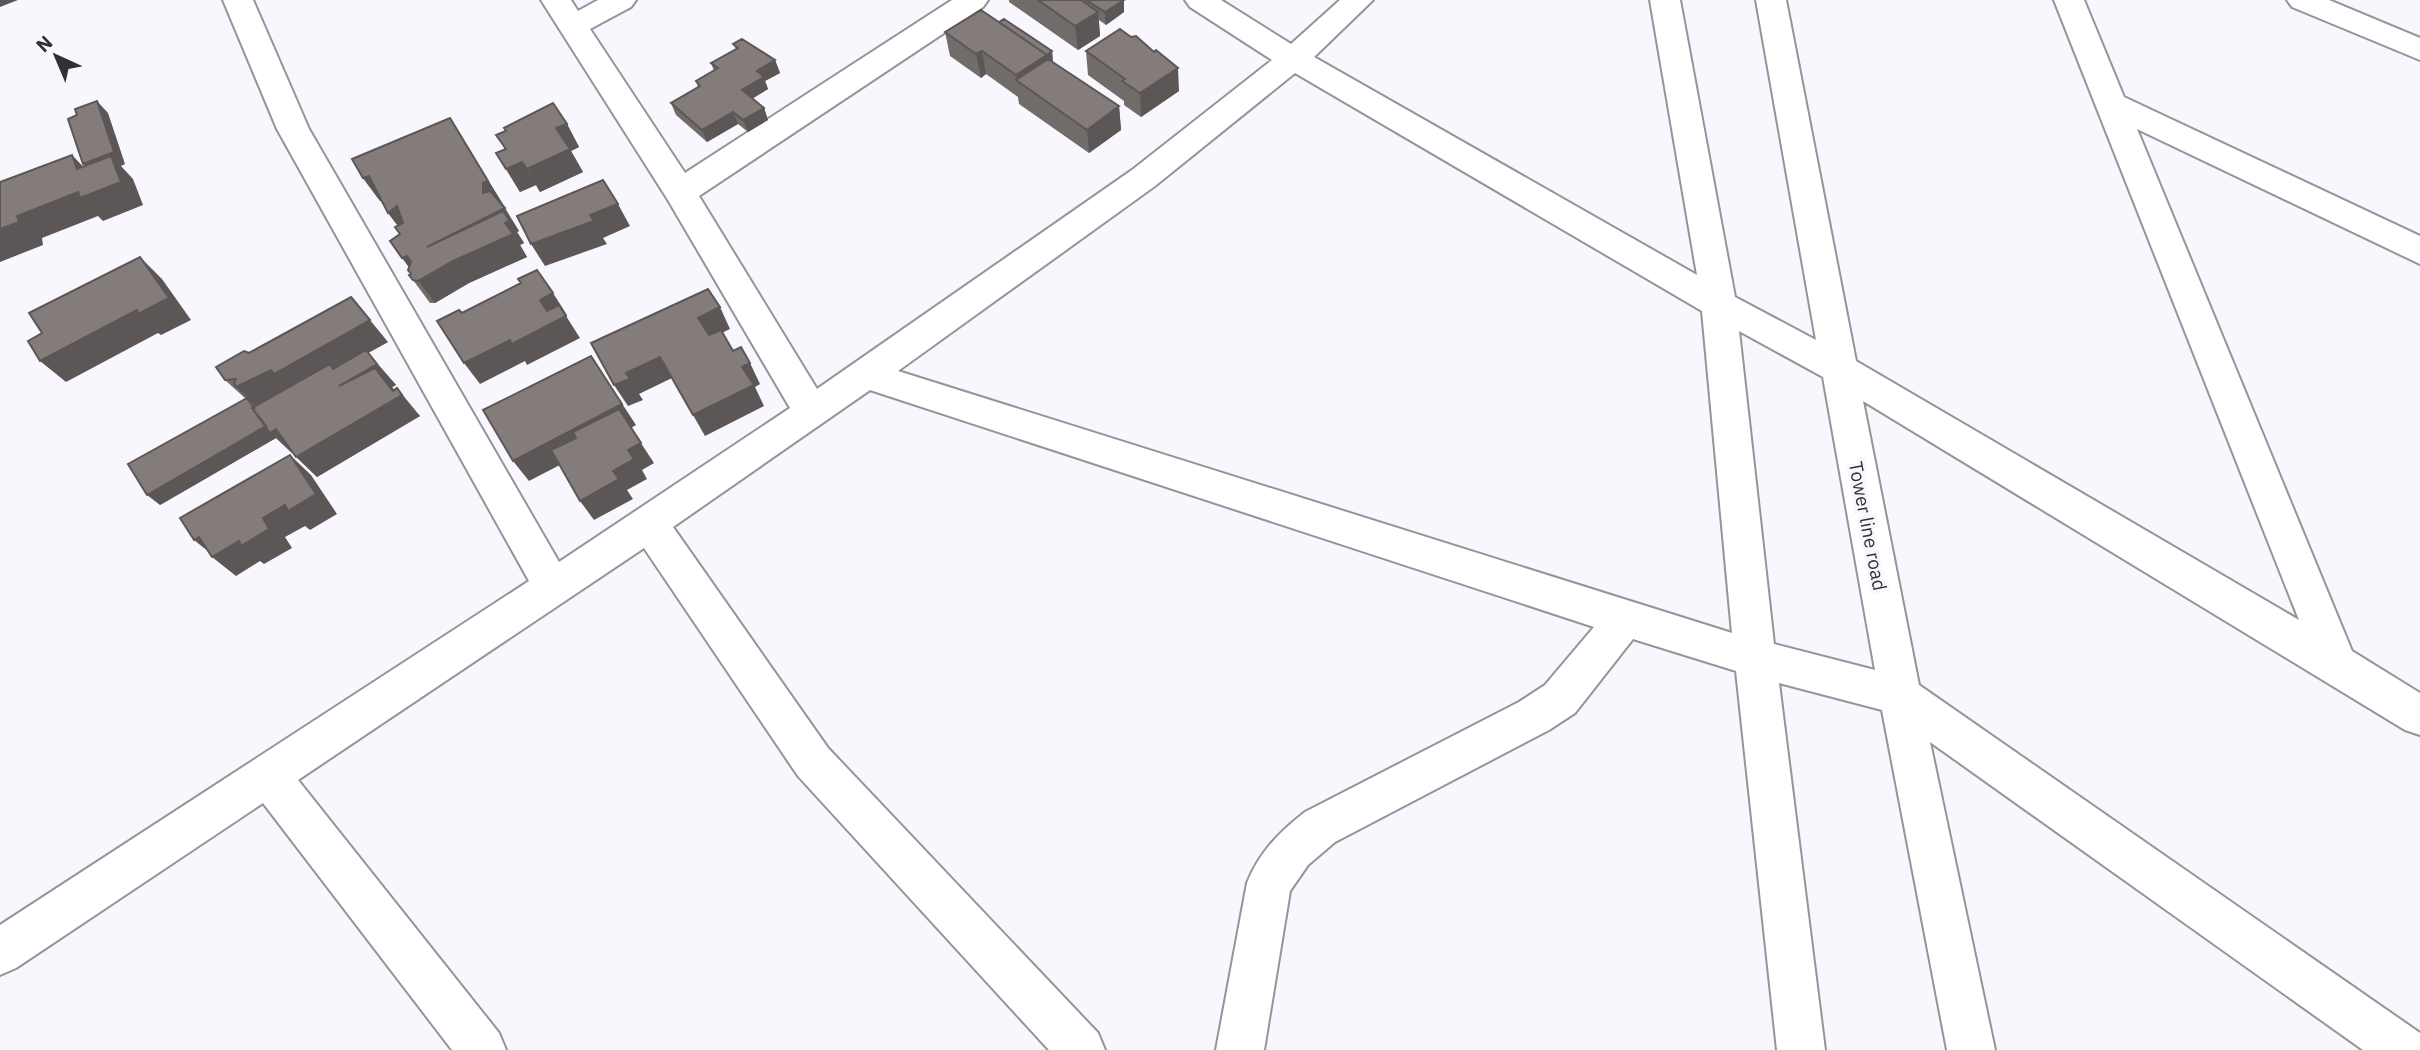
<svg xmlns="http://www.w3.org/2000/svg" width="2420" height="1050" font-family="'IBM Plex Sans',sans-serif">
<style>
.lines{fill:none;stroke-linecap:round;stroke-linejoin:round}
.minor-casing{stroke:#94949a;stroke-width:4}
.minor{fill:#fff;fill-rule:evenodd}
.wall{fill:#716b6a}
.shaded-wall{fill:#5c5756}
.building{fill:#837c7b;stroke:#5c5756;stroke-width:2}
.labels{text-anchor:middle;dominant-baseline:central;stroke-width:7;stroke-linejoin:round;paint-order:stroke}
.street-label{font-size:19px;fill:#313133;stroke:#f8f7fe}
</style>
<rect width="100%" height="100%" fill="#f8f7fe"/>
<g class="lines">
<defs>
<path id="minor" d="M 223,0 L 253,0 L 309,129 L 559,562 L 790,408 L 668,200 L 541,0 L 571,0 L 578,11 L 598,0 L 636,0 L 631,7 L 590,29 L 685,173 L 952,0 L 988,0 L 983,7 L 699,196 L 817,389 L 1132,170 L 1272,60 L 1190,7 L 1185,0 L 1221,0 L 1291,44 L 1340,0 L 1373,0 L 1314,57 L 1697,275 L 1650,0 L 1680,0 L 1735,297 L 1816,340 L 1756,0 L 1786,0 L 1856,361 L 2299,620 L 2054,0 L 2084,0 L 2124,97 L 2420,236 L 2420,264 L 2137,129 L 2352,651 L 2420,693 L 2420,735 L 2405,730 L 1863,401 L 1919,685 L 2420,1033 L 2420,1050 L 2363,1050 L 1930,742 L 1995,1050 L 1947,1050 L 1882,710 L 1779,683 L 1825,1050 L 1777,1050 L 1736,671 L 1633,639 L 1575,713 L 1549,730 L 1335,842 L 1308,865 L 1290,891 L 1264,1050 L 1216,1050 L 1247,883 C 1259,853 1279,832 1305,812 L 1519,702 L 1545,685 L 1594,627 L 870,390 L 673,527 L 828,748 L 1098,1033 L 1105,1050 L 1049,1050 L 798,776 L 644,548 L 298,780 L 499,1033 L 506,1050 L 452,1050 L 263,803 L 16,968 L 0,975 L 0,925 L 529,581 L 277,129 ZM 1295,73 L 1702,311 L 1732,633 L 898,371 L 1155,186 ZM 1739,331 L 1823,377 L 1875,670 L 1774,644 Z
M 2287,0 L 2329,0 L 2420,38 L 2420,60 L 2292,7 Z"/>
</defs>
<use href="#minor" class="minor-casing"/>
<use href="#minor" class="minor"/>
</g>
<path class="wall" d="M 1009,0 L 1124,0 L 1124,12 L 1106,25 L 1099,20 L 1100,36 L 1078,50 L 1009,2 Z
M 999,22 L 1052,51 L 1053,62 L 1119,106 L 1121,130 L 1089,153 L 1019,104 L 1018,97 L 986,74 L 981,78 L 950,56 L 945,32 Z
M 1131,37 L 1179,91 L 1141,117 L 1124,105 L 1124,101 L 1088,75 L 1086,51 Z
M 733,44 L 775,60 L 780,73 L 765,81 L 768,89 L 753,98 L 764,108 L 768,120 L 748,132 L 738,124 L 707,142 L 676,115 L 671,103 L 698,87 L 696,81 L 714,71 L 711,63 L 736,49 Z
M 567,124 L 579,147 L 571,151 L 583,172 L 540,192 L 536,185 L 520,192 L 496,153 L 505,149 L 496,135 Z
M 363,178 L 503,204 L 501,204 L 519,231 L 517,232 L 524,243 L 520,245 L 527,257 L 469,283 L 435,303 L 430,303 L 413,280 L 398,226 L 388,213 L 382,201 L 380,201 Z
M 388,342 L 368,353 L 396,385 L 392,387 L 394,390 L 420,416 L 317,477 L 293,452 L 292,453 L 276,438 L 160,505 L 246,399 L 225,380 L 249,353 Z"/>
<path class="shaded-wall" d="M 0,0 L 18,0 L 0,7 Z
M 1124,0 L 1124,12 L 1106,25 L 1105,12 Z
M 1098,12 L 1100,36 L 1078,50 L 1075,26 Z
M 982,51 L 986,74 L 981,78 L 976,54 Z
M 1052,51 L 1053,64 L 1017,82 L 1016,75 Z
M 775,60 L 780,73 L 765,81 L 768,89 L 747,102 L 742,90 L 757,71 Z
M 1178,68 L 1179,91 L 1141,117 L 1140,93 Z
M 97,101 L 108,113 L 125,164 L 121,166 L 133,179 L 143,205 L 103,221 L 98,216 L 42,238 L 43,245 L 0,262 L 0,229 L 77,169 L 72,155 L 94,178 L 95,176 L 83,164 Z
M 1119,106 L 1121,130 L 1089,153 L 1087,130 Z
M 764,108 L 768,120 L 748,132 L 743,120 Z
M 733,112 L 738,124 L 707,142 L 702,130 Z
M 450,118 L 503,204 L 497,206 L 505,208 L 519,231 L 517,232 L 524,243 L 520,245 L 527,257 L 469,283 L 435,303 L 402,258 L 483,193 Z
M 567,124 L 579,147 L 571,151 L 583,172 L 540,192 L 527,169 L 556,128 Z
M 522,162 L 536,185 L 520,192 L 506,169 Z
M 369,176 L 386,199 L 380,201 L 363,178 Z
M 618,204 L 630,226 L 603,238 L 607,244 L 545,266 L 531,244 L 590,215 Z
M 397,206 L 413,229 L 405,235 L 388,213 Z
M 140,257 L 162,279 L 191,320 L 161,335 L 158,333 L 66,382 L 40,361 Z
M 553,293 L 567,315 L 554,322 L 540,300 Z
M 351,297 L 388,342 L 368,353 L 396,385 L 392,387 L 399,396 L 397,388 L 420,416 L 317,477 L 296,457 L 398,397 L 258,408 L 236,387 Z
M 720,307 L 730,329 L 709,339 L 698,318 Z
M 566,316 L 580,338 L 527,365 L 525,361 L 480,384 L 464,363 L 510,340 Z
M 591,356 L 636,425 L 631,428 L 654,463 L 642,470 L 647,479 L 627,490 L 633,499 L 594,520 L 580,501 L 613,471 L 628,450 L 631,428 L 529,481 L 513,461 Z
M 660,357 L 672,378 L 639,394 L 643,400 L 628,406 L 614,385 L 626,373 Z
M 750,363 L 760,384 L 755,387 L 764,406 L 705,436 L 693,415 L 742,367 Z
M 247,398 L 276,429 L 298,450 L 292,453 L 276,438 L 160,505 L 147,495 Z
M 290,455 L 311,475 L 337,514 L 310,530 L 305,526 L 285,537 L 292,548 L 264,564 L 260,561 L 236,576 L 212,557 L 214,556 L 194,540 L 199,537 L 263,518 Z"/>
<path class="building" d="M 1038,0 L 1081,0 L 1098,12 L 1075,26 Z
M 1086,0 L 1124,0 L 1105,12 Z
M 981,10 L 1047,55 L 1016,75 L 982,51 L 976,54 L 945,32 Z
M 1004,19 L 1052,51 L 1047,55 L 999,22 Z
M 1120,29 L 1131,37 L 1136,36 L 1154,52 L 1156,50 L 1178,68 L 1140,93 L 1122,81 L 1125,79 L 1086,51 Z
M 742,39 L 775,60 L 757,71 L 764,77 L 742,90 L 764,108 L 743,120 L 733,112 L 702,130 L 671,103 L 700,86 L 696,81 L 718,68 L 711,63 L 738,48 L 733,44 Z
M 1048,59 L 1119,106 L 1087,130 L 1016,80 Z
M 97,101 L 114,152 L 83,164 L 68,119 L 77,115 L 75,109 Z
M 553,103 L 567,124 L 556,128 L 570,149 L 527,169 L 522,162 L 506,169 L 496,153 L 506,149 L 496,135 L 506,131 L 504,128 Z
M 450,118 L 488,181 L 483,183 L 483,193 L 490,191 L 505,208 L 427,247 L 503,211 L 509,220 L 505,223 L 513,234 L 453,261 L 418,281 L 413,280 L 409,275 L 411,274 L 408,270 L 411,262 L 407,256 L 402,258 L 390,241 L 400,234 L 395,227 L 403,223 L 397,206 L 388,213 L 369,176 L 363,178 L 352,159 Z
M 72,155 L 77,169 L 111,156 L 121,182 L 80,198 L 78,192 L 17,216 L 19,222 L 0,229 L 0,182 Z
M 603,180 L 618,204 L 590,215 L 594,221 L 531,244 L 517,216 Z
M 140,257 L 169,298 L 138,314 L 137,310 L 40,361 L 28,341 L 42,333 L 29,313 Z
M 537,270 L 553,293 L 540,300 L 547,311 L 559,305 L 566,316 L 512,344 L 510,340 L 464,363 L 437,321 L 459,310 L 462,313 L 521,283 L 518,279 Z
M 708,289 L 720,307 L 698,318 L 709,335 L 721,330 L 733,351 L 741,347 L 750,363 L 742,367 L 754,385 L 693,415 L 660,357 L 626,373 L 630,379 L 614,385 L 591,343 Z
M 351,297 L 370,320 L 274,374 L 271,370 L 236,387 L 234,383 L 236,379 L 225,380 L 216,367 L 244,351 L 249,353 Z
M 366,350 L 377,364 L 339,386 L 375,368 L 393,391 L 397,388 L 402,395 L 296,457 L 276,429 L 270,433 L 252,408 L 330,364 L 333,369 Z
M 591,356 L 622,404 L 513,461 L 483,410 Z
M 247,398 L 254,408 L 252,408 L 266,426 L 147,495 L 128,464 Z
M 619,409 L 641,443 L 628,450 L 634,459 L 613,471 L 619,479 L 580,501 L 551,450 L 576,438 L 573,432 Z
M 290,455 L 316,494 L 288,511 L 285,505 L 263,518 L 269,529 L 241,546 L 239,541 L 212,557 L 199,537 L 194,540 L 180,518 Z"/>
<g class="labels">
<g class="street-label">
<text transform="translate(1868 526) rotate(79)">Tower line road</text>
</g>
</g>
<g transform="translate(56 56) rotate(316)" stroke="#f8f7fe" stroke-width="5" paint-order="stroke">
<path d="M0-5L12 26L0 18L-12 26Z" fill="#313133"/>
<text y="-10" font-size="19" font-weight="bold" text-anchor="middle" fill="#313133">N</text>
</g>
</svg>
